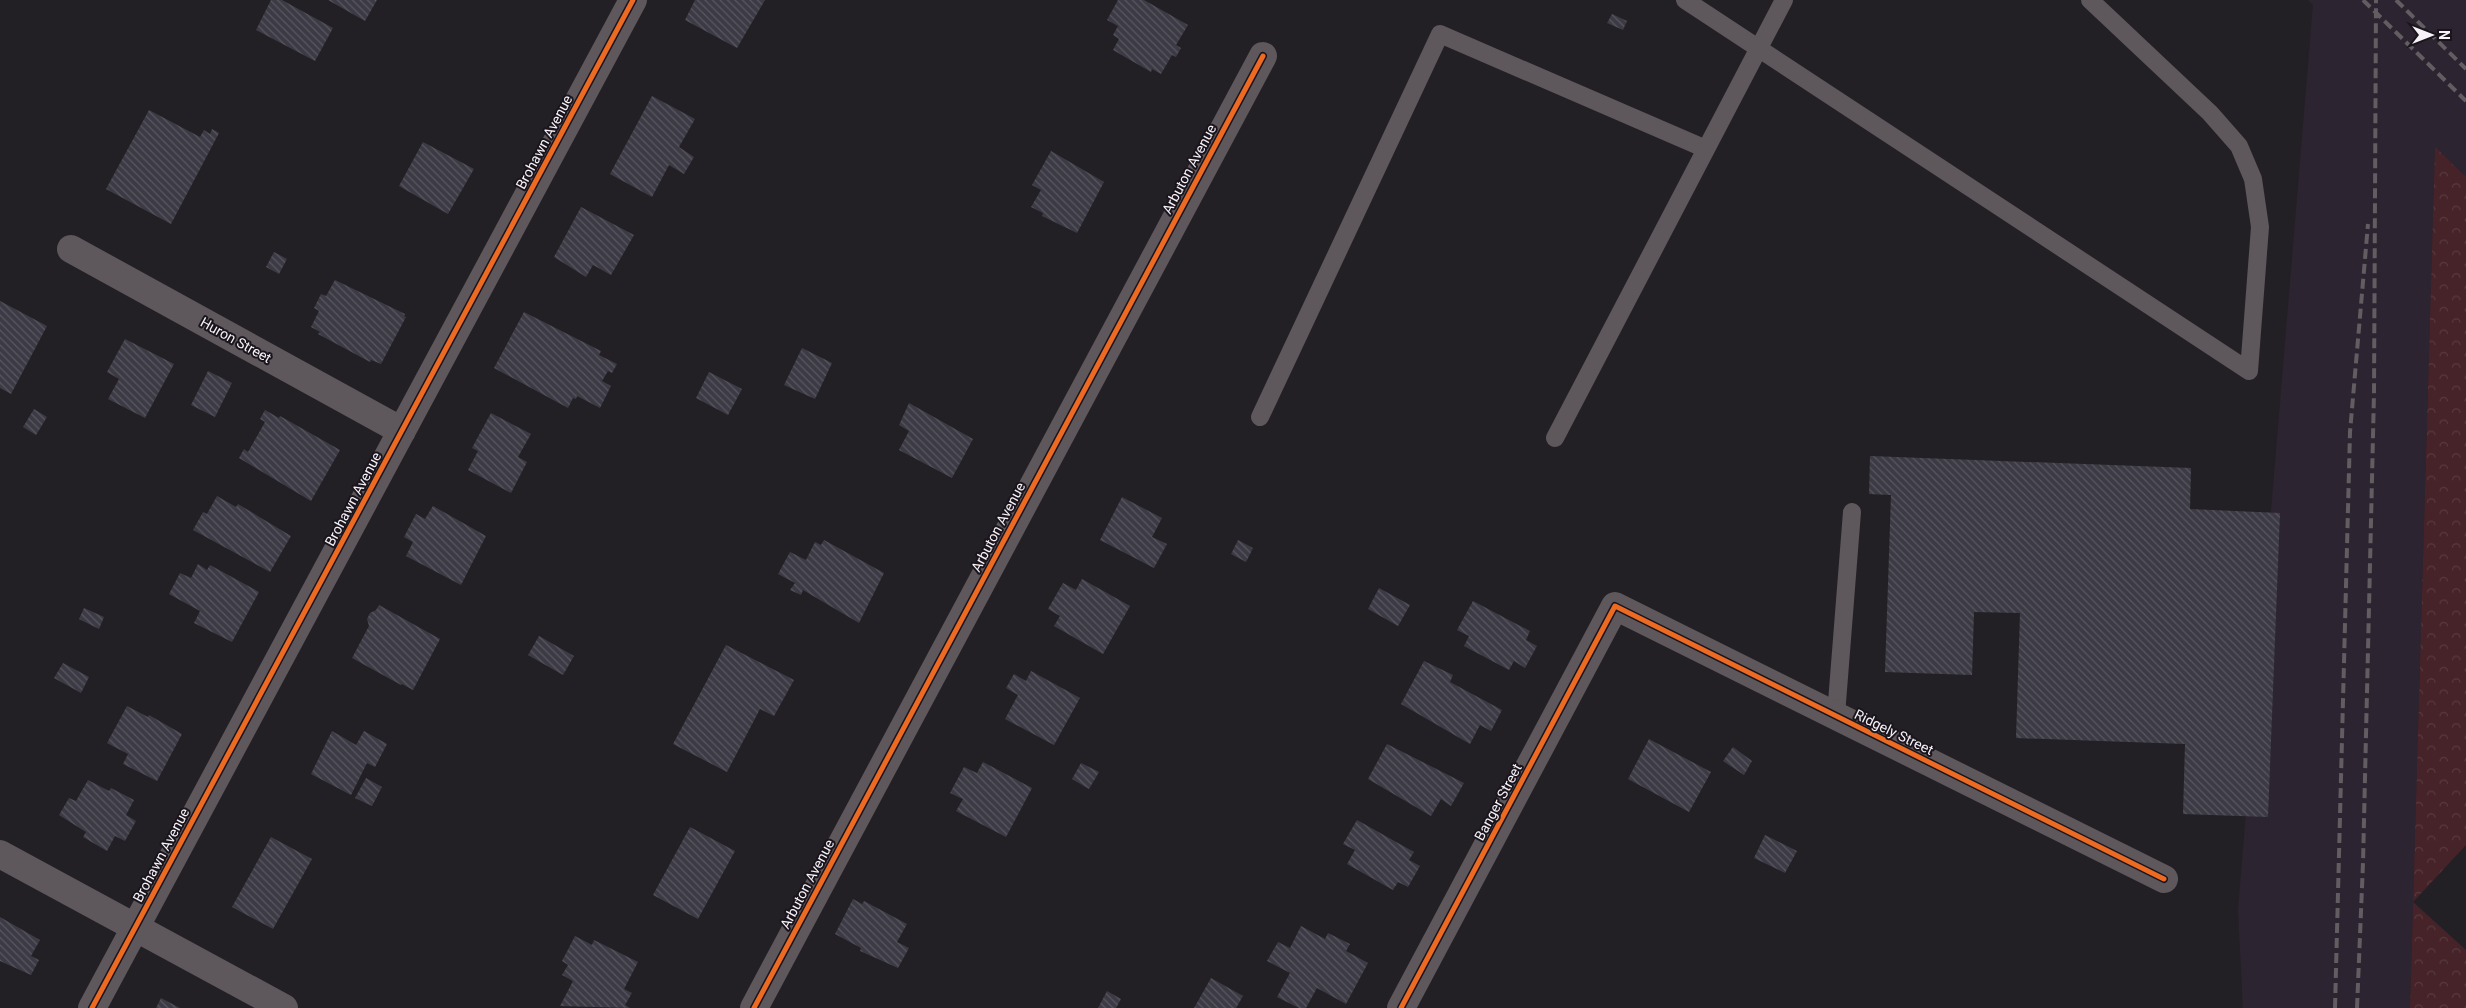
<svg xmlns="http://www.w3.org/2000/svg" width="2466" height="1008" font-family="Roboto,sans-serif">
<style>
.built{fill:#2d2431}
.park{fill:url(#park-crowns)}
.building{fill:url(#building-back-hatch)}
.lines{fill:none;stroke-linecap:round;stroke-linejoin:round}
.lane{stroke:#5e575b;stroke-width:18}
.street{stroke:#5e575b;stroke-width:28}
.rail{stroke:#625d61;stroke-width:4;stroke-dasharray:10 5;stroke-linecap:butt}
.cycleway-casing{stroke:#1a151d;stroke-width:8}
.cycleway{stroke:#ed6a23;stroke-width:5}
.labels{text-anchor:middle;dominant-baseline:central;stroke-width:4;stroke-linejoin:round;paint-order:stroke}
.street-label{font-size:14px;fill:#f6f2f8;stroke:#1a151d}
</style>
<defs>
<pattern id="park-crowns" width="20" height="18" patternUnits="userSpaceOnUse" patternTransform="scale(1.25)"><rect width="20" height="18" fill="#462329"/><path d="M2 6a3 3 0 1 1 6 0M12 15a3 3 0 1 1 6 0" fill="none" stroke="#58393e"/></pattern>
<pattern id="building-back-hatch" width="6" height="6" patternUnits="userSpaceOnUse" patternTransform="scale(1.25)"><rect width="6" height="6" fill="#3c3a44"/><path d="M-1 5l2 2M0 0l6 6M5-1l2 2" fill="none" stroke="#595760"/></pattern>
</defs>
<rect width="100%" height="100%" fill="#232025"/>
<path class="built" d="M 2308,0 L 2466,0 L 2466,177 L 2435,148 L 2410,1008 L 2243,1008 L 2238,910 L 2313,5 Z"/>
<path class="park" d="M 2435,147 L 2466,177 L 2466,845 L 2413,902 L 2466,950 L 2466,1008 L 2410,1008 Z"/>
<path class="building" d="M 271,0 L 282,0 L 333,28 L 315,61 L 256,30 Z
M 328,0 L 377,0 L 365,21 Z
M 695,0 L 765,0 L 737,48 L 685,20 Z
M 1118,0 L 1144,0 L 1188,25 L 1176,45 L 1181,48 L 1176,57 L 1172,55 L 1161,74 L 1152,69 L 1151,72 L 1113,50 L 1119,39 L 1113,35 L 1118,26 L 1107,20 Z
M 1612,14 L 1627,21 L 1623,30 L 1607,23 Z
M 652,96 L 695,119 L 679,147 L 694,157 L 684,174 L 669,165 L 652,197 L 610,174 Z
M 149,110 L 200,137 L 204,130 L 210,134 L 212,129 L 219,133 L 171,224 L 106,189 Z
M 423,142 L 474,169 L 448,214 L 399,186 Z
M 1051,151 L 1104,182 L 1077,233 L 1042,216 L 1043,213 L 1031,207 L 1041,190 L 1032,185 Z
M 581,207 L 634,235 L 611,275 L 593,265 L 586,277 L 554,257 Z
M 274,252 L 287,259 L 279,274 L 266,267 Z
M 335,280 L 405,314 L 404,316 L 406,317 L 381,364 L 371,360 L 370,362 L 318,334 L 320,332 L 311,327 L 319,311 L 314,308 L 321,294 L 326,296 Z
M 0,301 L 47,326 L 11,394 L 0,388 Z
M 524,312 L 601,351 L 599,355 L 617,364 L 612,373 L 608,371 L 602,381 L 611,386 L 600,408 L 577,396 L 576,399 L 573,398 L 568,408 L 494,368 Z
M 125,339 L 174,364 L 145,418 L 108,399 L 119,379 L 107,372 Z
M 802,348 L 832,363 L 815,399 L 784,385 Z
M 208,371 L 232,383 L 215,417 L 191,405 Z
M 709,372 L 742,389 L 728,415 L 696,398 Z
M 909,403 L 973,439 L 952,478 L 899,450 L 909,431 L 899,425 Z
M 34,409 L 47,417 L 36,435 L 23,427 Z
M 265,410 L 279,418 L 280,416 L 340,450 L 311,501 L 239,458 L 244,449 L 248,452 L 265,422 L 260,419 Z
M 491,413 L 531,434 L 518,457 L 527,462 L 511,493 L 468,470 L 478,451 L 472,448 Z
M 1870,456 L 2191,468 L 2190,509 L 2280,513 L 2268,817 L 2183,814 L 2185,744 L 2016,738 L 2020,613 L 1974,612 L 1972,675 L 1885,672 L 1891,495 L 1869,494 Z
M 217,496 L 236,507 L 238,504 L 291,536 L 270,572 L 193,530 L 203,512 L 207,514 Z
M 1122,497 L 1162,518 L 1152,537 L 1167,544 L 1154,568 L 1100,540 Z
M 433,506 L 486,536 L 461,585 L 406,556 L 413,542 L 404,537 L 416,514 L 425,519 Z
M 824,540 L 884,573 L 859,623 L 803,590 L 801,595 L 790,590 L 795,583 L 778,574 L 790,552 L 806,560 L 815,542 L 821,545 Z
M 1238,540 L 1253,548 L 1246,562 L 1231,554 Z
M 198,564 L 207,570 L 210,565 L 259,592 L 232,642 L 194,623 L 200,611 L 169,594 L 180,573 L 191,578 Z
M 1082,579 L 1130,606 L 1103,654 L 1054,626 L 1060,616 L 1048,609 L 1063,583 L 1076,590 Z
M 1379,588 L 1410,605 L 1398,626 L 1368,609 Z
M 1473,601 L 1530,631 L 1526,640 L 1537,646 L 1525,668 L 1514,661 L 1509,670 L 1464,646 L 1469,636 L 1457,630 Z
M 379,605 L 440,639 L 413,690 L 402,684 L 401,685 L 352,658 L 369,626 L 367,619 L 370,613 L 376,610 Z
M 84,608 L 104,617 L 99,629 L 79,619 Z
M 539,636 L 574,656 L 563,675 L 528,655 Z
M 726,645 L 794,680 L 774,716 L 760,709 L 727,772 L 673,744 Z
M 1424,661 L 1453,675 L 1450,682 L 1502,710 L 1491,731 L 1480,725 L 1470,744 L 1401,704 Z
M 63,663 L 89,677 L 81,693 L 54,678 Z
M 1031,671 L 1080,698 L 1054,745 L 1005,719 L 1018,695 L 1006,688 L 1014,674 L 1026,681 Z
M 127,706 L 148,717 L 149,715 L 182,734 L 157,781 L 123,764 L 128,754 L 107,743 Z
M 332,731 L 356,745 L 364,731 L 387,744 L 375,767 L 367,763 L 351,795 L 311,774 Z
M 1649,739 L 1711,772 L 1689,812 L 1628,779 Z
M 1387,744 L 1464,783 L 1451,806 L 1441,799 L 1431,816 L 1368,779 Z
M 1733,747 L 1752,761 L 1744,775 L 1723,761 Z
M 983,762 L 1032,788 L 1006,837 L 956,811 L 963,799 L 950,793 L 964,767 L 977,773 Z
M 1081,763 L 1099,772 L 1089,789 L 1072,779 Z
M 366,778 L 382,787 L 372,806 L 355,798 Z
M 88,780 L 109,791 L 111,788 L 134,800 L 126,815 L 136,821 L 125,841 L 115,836 L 107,851 L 83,837 L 86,832 L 59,815 L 69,798 L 76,801 Z
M 1357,820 L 1414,852 L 1409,860 L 1420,866 L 1408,887 L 1398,882 L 1393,890 L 1347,864 L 1355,850 L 1343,844 Z
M 690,827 L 735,851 L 698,919 L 653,895 Z
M 1765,835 L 1797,851 L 1785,873 L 1754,858 Z
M 271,837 L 312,859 L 273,929 L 232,907 Z
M 853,899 L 862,904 L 864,901 L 907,924 L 897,942 L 909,948 L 898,968 L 860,951 L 861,948 L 835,934 Z
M 0,917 L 40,940 L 31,956 L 39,960 L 31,975 L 0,961 Z
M 1301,926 L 1325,939 L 1328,933 L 1350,944 L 1346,951 L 1368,963 L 1346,1004 L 1317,988 L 1306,1008 L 1299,1008 L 1277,997 L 1290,973 L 1267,961 L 1278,942 L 1290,948 Z
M 575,936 L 592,945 L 594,940 L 638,962 L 624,989 L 632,993 L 625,1005 L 630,1008 L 560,1006 L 573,981 L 562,975 L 568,965 L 562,961 Z
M 1211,978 L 1243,996 L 1236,1008 L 1194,1008 Z
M 1107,991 L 1121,999 L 1116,1008 L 1098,1008 Z
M 161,998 L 180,1008 L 156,1008 Z"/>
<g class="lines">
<path class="lane" d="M 1685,0 L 2249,371 L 2260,227 L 2253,179 L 2239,146 L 2210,113 L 2090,0
M 1260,417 L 1440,34 L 1706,149
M 1555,438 L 1784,0
M 1836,715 L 1852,512"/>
<path class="street" d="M 71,249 L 402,431
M 0,854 L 284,1008
M 92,1008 L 633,0
M 754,1008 L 1263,56
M 1401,1008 L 1615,606 L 2164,879"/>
<path class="rail" d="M 2363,0 L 2466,101
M 2396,0 L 2466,69
M 2335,1008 L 2350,432 L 2368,224
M 2357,1008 L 2363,863 L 2374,393 L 2376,0"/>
<defs>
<path id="cycleway" d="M 92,1008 L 633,0
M 754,1008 L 1263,56
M 1401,1008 L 1615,606 L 2164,879"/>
</defs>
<use href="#cycleway" class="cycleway-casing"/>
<use href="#cycleway" class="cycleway"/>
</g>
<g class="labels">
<g class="street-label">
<text transform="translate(544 142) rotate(-62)">Brohawn Avenue</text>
<text transform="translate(1189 169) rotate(-62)">Arbuton Avenue</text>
<text transform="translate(236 340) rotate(29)">Huron Street</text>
<text transform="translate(353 499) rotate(-62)">Brohawn Avenue</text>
<text transform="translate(998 527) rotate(-62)">Arbuton Avenue</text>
<text transform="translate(1894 732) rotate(26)">Ridgely Street</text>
<text transform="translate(1498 802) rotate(-62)">Banger Street</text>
<text transform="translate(161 855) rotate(-62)">Brohawn Avenue</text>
<text transform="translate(807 884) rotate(-62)">Arbuton Avenue</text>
</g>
</g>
<g transform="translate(2431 35) rotate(90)" stroke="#1a151d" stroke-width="4" paint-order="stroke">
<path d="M0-4L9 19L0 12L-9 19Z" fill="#f6f2f8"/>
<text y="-8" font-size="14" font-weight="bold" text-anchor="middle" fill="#f6f2f8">N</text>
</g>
</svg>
